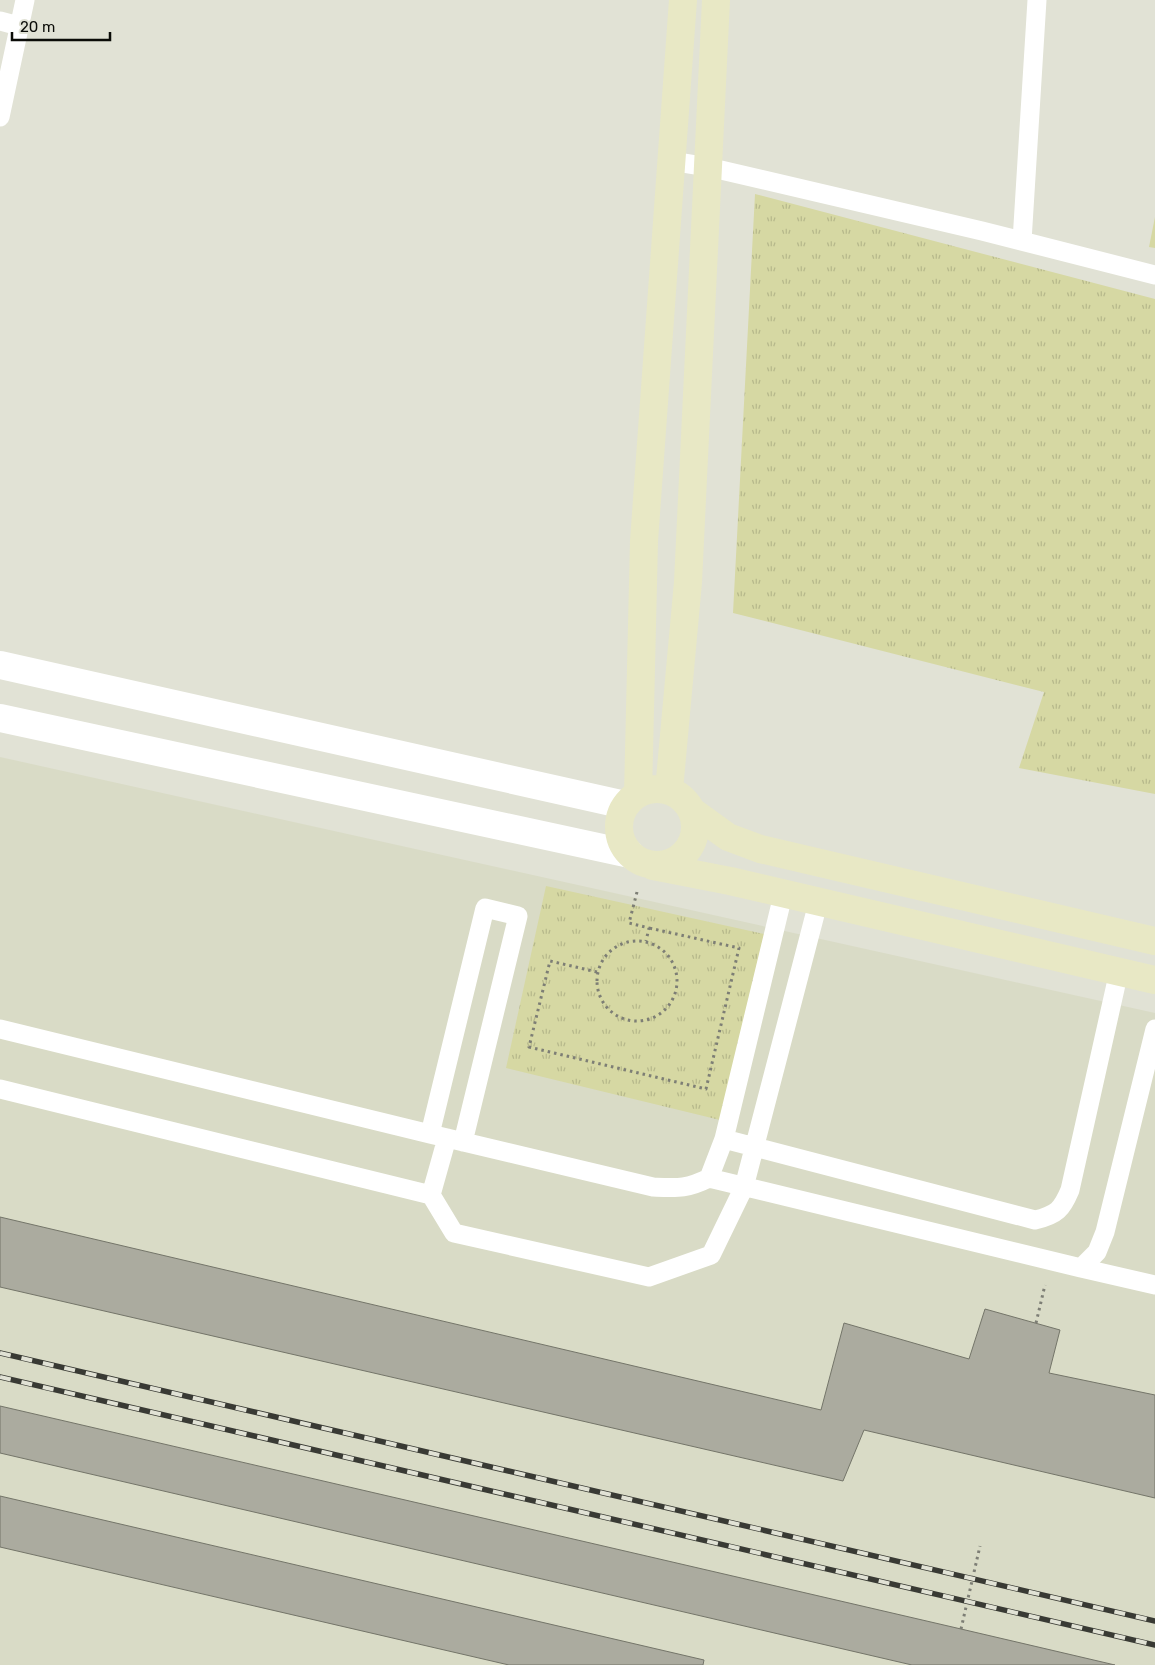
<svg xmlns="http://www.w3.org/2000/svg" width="1155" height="1665" font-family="Rubik,sans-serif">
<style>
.built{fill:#d9dbc6}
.park{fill:url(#park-tufts)}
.pitch{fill:#d6d8a3}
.building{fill:#abab9f;stroke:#747569}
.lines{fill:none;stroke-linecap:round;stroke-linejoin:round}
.path{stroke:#7d7e75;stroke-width:3;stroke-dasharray:2.5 4;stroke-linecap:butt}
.service{stroke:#fff;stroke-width:19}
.tertiary{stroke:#fff;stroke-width:28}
.secondary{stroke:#e8e8c5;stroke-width:28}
.rail-casing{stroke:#393a34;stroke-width:5.5}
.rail{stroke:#e1e2d5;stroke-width:4;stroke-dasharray:11;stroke-linecap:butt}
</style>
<defs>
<pattern id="park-tufts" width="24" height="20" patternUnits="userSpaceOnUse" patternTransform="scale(1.25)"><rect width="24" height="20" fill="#d6d8a3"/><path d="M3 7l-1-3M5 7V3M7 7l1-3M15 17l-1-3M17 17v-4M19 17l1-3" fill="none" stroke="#b6b88b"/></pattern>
</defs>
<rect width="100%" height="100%" fill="#e1e2d5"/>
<path class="built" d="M 0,757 L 1155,1013 L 1155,1665 L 0,1665 Z"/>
<path class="park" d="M 755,194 L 1155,299 L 1155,794 L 1019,768 L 1044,692 L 733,613 Z
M 546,886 L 764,934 L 720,1120 L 506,1068 Z"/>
<path class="pitch" d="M 1155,217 L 1155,248 L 1149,247 Z"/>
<path class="building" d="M 0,1217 L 821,1410 L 844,1323 L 969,1359 L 985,1309 L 1060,1330 L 1049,1373 L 1155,1395 L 1155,1498 L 864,1430 L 843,1481 L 0,1287 Z
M 0,1406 L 961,1629 L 1115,1665 L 912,1665 L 0,1453 Z
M 0,1496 L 704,1660 L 703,1665 L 509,1665 L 0,1547 Z"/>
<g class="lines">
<path class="path" d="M 637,892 L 629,923 L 649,928 L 646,941
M597 981a40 40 0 1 1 80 0a40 40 0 1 1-80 0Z
M 597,972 L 550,961 L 529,1047 L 706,1089 L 739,948 L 649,928
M 1036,1323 L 1045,1285
M 961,1629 L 980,1546"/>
<path class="service" d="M 0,21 L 19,26
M 0,117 L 25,0
M 671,161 L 708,167 L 982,231 L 1155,275
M 1022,241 L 1037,0
M 0,1029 L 430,1134 L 653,1187 C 678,1188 687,1189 709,1178 L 724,1139 L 1035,1220 C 1057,1215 1062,1209 1070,1190 L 1119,971
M 0,1089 L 431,1195 L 454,1233 L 649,1277 L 711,1255 L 744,1187 L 818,903
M 430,1134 L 485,908 L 518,916 L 463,1142
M 724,1139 L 783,895
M 709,1178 L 1081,1268 L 1097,1252 L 1105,1232 L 1155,1029
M 431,1195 L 447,1138
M 1081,1268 L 1155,1285"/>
<path class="tertiary" d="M 0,665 L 625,805
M 0,718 L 630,854"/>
<path class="secondary" d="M619 827a38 38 0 1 1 76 0a38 38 0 1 1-76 0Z
M 669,790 L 688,582 L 716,0
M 638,794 L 644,541 L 683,0
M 692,811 L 728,837 L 760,849 L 1155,941
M 653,866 L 730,881 L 1155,980"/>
<defs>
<path id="rail" d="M 0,1353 L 1155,1621
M 0,1377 L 1155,1645"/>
</defs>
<use href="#rail" class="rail-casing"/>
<use href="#rail" class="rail"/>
</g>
<path d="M12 32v8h98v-8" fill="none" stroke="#0b0c08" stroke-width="2.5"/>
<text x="20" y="32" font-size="15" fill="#0b0c08" stroke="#e1e2d5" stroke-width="4" paint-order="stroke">20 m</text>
</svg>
